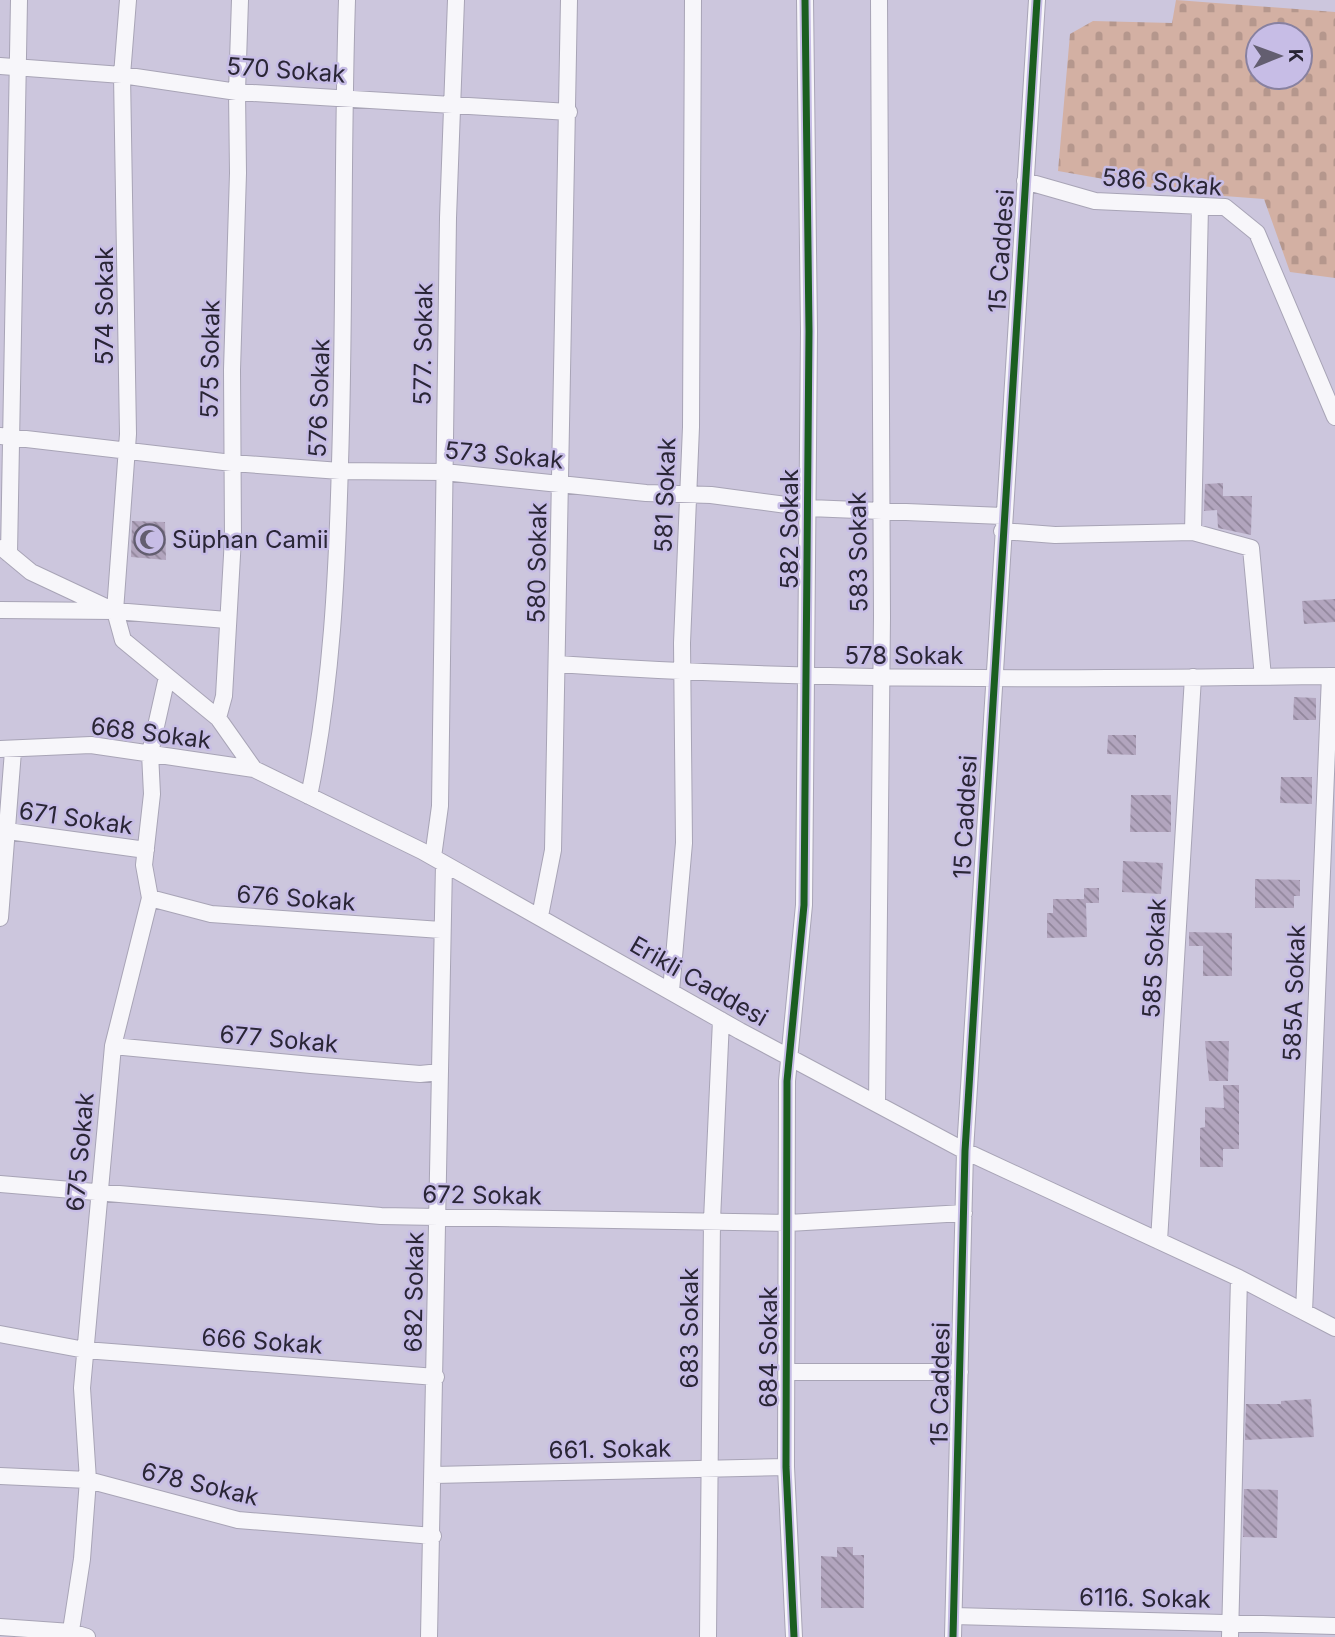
<svg xmlns="http://www.w3.org/2000/svg" width="1335" height="1637" font-family="Inter,sans-serif">
<style>
.cemetery{fill:url(#cemetery-stones);fill-rule:evenodd}
.building{fill:url(#building-back-hatch)}
.lines{fill:none;stroke-linecap:round;stroke-linejoin:round}
.minor-casing{stroke:#a8a4b6;stroke-width:18}
.minor{stroke:#f7f6fa;stroke-width:16}
.cycleway-casing{stroke:#c7bde6;stroke-width:11}
.cycleway{stroke:#1b5e20;stroke-width:7}
.labels{text-anchor:middle;dominant-baseline:central;stroke-width:5;stroke-linejoin:round;paint-order:stroke}
.street-label{font-size:24px;fill:#2a2636;stroke:#c7bde6}
.poi-label{font-size:24px;fill:#2a2636;stroke:#c7bde6;text-anchor:start}
</style>
<defs>
<pattern id="cemetery-stones" width="16" height="16" patternUnits="userSpaceOnUse" patternTransform="scale(1.75)"><rect width="16" height="16" fill="#d3b0a3"/><path d="M2 7V4a2 2 0 0 1 4 0v3zM10 15v-3a2 2 0 0 1 4 0v3z" fill="#b5978d"/></pattern>
<pattern id="building-back-hatch" width="6" height="6" patternUnits="userSpaceOnUse" patternTransform="scale(1.75)"><rect width="6" height="6" fill="#b2a5be"/><path d="M-1 5l2 2M0 0l6 6M5-1l2 2" fill="none" stroke="#91869b"/></pattern>
</defs>
<rect width="100%" height="100%" fill="#ccc6dd"/>
<path class="cemetery" d="M 1176,0 L 1335,12 L 1335,278 L 1290,272 L 1264,199 L 1184,193 L 1058,171 L 1070,34 L 1093,21 L 1172,23 ZM 1258,35 L 1300,35 L 1300,77 L 1258,77 Z"/>
<path class="building" d="M 1223,483 L 1223,496 L 1252,496 L 1251,535 L 1218,528 L 1217,510 L 1204,511 L 1205,484 Z
M 132,521 L 165,522 L 166,560 L 131,557 Z
M 1335,599 L 1335,622 L 1304,624 L 1302,601 Z
M 1294,697 L 1316,698 L 1316,720 L 1293,720 Z
M 1108,735 L 1136,735 L 1136,755 L 1107,754 Z
M 1281,777 L 1312,777 L 1312,804 L 1280,803 Z
M 1131,795 L 1171,795 L 1171,832 L 1130,832 Z
M 1123,861 L 1163,863 L 1161,894 L 1122,892 Z
M 1255,879 L 1300,880 L 1300,896 L 1294,896 L 1294,908 L 1255,908 Z
M 1084,888 L 1099,888 L 1099,903 L 1086,903 L 1087,937 L 1047,938 L 1047,913 L 1053,913 L 1053,899 L 1084,899 Z
M 1189,932 L 1232,933 L 1232,976 L 1203,976 L 1203,946 L 1189,946 Z
M 1205,1041 L 1229,1041 L 1228,1081 L 1209,1081 Z
M 1223,1085 L 1239,1085 L 1239,1149 L 1223,1149 L 1223,1167 L 1200,1167 L 1200,1128 L 1205,1127 L 1205,1107 L 1224,1108 Z
M 1311,1399 L 1314,1437 L 1245,1440 L 1246,1404 L 1281,1404 L 1281,1401 Z
M 1244,1489 L 1278,1490 L 1277,1538 L 1243,1537 Z
M 837,1547 L 853,1547 L 853,1555 L 864,1555 L 864,1608 L 821,1608 L 821,1556 L 837,1557 Z"/>
<g class="lines">
<defs>
<path id="minor" d="M 128,0 L 122,75 L 128,434 L 115,611 L 123,640 L 218,718 L 254,769
M 0,66 L 122,75 L 237,92 L 569,112
M 1025,181 L 1095,201 L 1225,207 L 1257,233 L 1335,417
M 0,436 L 232,463 L 340,471 L 444,472 L 646,493 L 711,495 L 809,508 L 1003,516
M 1002,531 L 1055,535 L 1193,532 L 1251,548 L 1263,677
M 1193,532 L 1200,206
M 2,548 L 31,572 L 110,609
M 9,554 L 19,0
M 0,610 L 115,611 L 227,620
M 557,664 C 816,682 1075,679 1335,676
M 218,718 L 224,696 L 233,538 L 232,370 L 238,173 L 237,92 L 240,0
M 0,749 L 91,745 L 254,769 L 422,851 L 740,1031 L 965,1151 L 1239,1278 L 1335,1328
M 309,796 C 332,686 337,574 340,463 C 345,308 342,154 347,0
M 0,830 L 146,850
M 433,857 L 440,806 L 448,218 L 456,0
M 150,898 L 211,914 L 441,930
M 540,916 L 553,850 L 569,0
M 0,918 L 13,751
M 671,991 L 684,843 L 682,643 L 691,427 L 693,0
M 113,1046 L 311,1065 L 420,1074 L 440,1072
M 877,1104 L 882,617 L 879,0
M 0,1184 L 381,1216 L 788,1223 L 964,1213
M 1159,1241 L 1193,677
M 1304,1312 L 1330,676
M 0,1334 L 85,1350 L 436,1377
M 787,1372 L 960,1372
M 434,1475 L 786,1467
M 0,1476 L 88,1480 L 238,1520 L 433,1536
M 954,1616 L 1335,1626
M 0,1627 L 71,1632 L 87,1637
M 70,1637 L 82,1559 L 88,1480 L 82,1388 L 113,1046 L 150,898 L 144,865 L 152,794 L 150,753 L 167,677
M 429,1637 L 444,864
M 708,1637 L 712,1220 L 721,1020
M 794,1637 L 786,1467 L 787,1081 L 804,905 L 809,331 L 805,0
M 953,1637 L 965,1151 L 1037,0
M 1230,1637 L 1239,1278"/>
</defs>
<use href="#minor" class="minor-casing"/>
<use href="#minor" class="minor"/>
<defs>
<path id="cycleway" d="M 794,1637 L 786,1467 L 787,1081 L 804,905 L 809,331 L 805,0
M 953,1637 L 965,1151 L 1037,0"/>
</defs>
<use href="#cycleway" class="cycleway-casing"/>
<use href="#cycleway" class="cycleway"/>
</g>
<defs>
<symbol id="mosque-ring" viewBox="-11 -11 22 22"><circle r="9.5" fill="#c7bde6" stroke="#635e70" stroke-width="1.5"/><path d="M3.5-4.9A6 6 0 1 0 3.5 4.9A5 5 0 1 1 3.5-4.9Z" fill="#635e70"/></symbol>
</defs>
<g fill-rule="evenodd">
<use href="#mosque-ring" x="132" y="522" width="35" height="35"/>
</g>
<g class="labels">
<g class="street-label">
<text transform="translate(286 70) rotate(4)">570 Sokak</text>
<text transform="translate(1162 182) rotate(5)">586 Sokak</text>
<text transform="translate(1001 251) rotate(-86)">15 Caddesi</text>
<text transform="translate(104 306) rotate(-90)">574 Sokak</text>
<text transform="translate(423 344) rotate(-89)">577. Sokak</text>
<text transform="translate(210 359) rotate(-89)">575 Sokak</text>
<text transform="translate(319 398) rotate(-88)">576 Sokak</text>
<text transform="translate(504 455) rotate(5)">573 Sokak</text>
<text transform="translate(665 495) rotate(-88)">581 Sokak</text>
<text transform="translate(789 529) rotate(-90)">582 Sokak</text>
<text transform="translate(858 552) rotate(-91)">583 Sokak</text>
<text transform="translate(537 563) rotate(-89)">580 Sokak</text>
<text x="904" y="655">578 Sokak</text>
<text transform="translate(151 733) rotate(7)">668 Sokak</text>
<text transform="translate(965 817) rotate(-87)">15 Caddesi</text>
<text transform="translate(76 818) rotate(8)">671 Sokak</text>
<text transform="translate(296 898) rotate(4)">676 Sokak</text>
<text transform="translate(1154 958) rotate(-87)">585 Sokak</text>
<text transform="translate(699 981) rotate(30)">Erikli Caddesi</text>
<text transform="translate(1294 993) rotate(-88)">585A Sokak</text>
<text transform="translate(279 1039) rotate(5)">677 Sokak</text>
<text transform="translate(80 1152) rotate(-85)">675 Sokak</text>
<text transform="translate(482 1195) rotate(1)">672 Sokak</text>
<text transform="translate(414 1292) rotate(-89)">682 Sokak</text>
<text transform="translate(689 1328) rotate(-90)">683 Sokak</text>
<text transform="translate(262 1341) rotate(4)">666 Sokak</text>
<text transform="translate(768 1347) rotate(-90)">684 Sokak</text>
<text transform="translate(940 1384) rotate(-89)">15 Caddesi</text>
<text transform="translate(610 1449) rotate(-1)">661. Sokak</text>
<text transform="translate(200 1484) rotate(13)">678 Sokak</text>
<text transform="translate(1145 1598) rotate(1)">6116. Sokak</text>
</g>
<g class="poi-label">
<text x="172" y="539">Süphan Camii</text>
</g>
</g>
<g transform="translate(1279 56) rotate(89)"><circle r="33" fill="#c7bde6" stroke="#8881a0" stroke-width="2"/>
<path d="M0-5L12 26L0 18L-12 26Z" fill="#635e70"/>
<text y="-10" font-size="19" font-weight="bold" text-anchor="middle" fill="#2a2636">K</text>
</g>
</svg>
